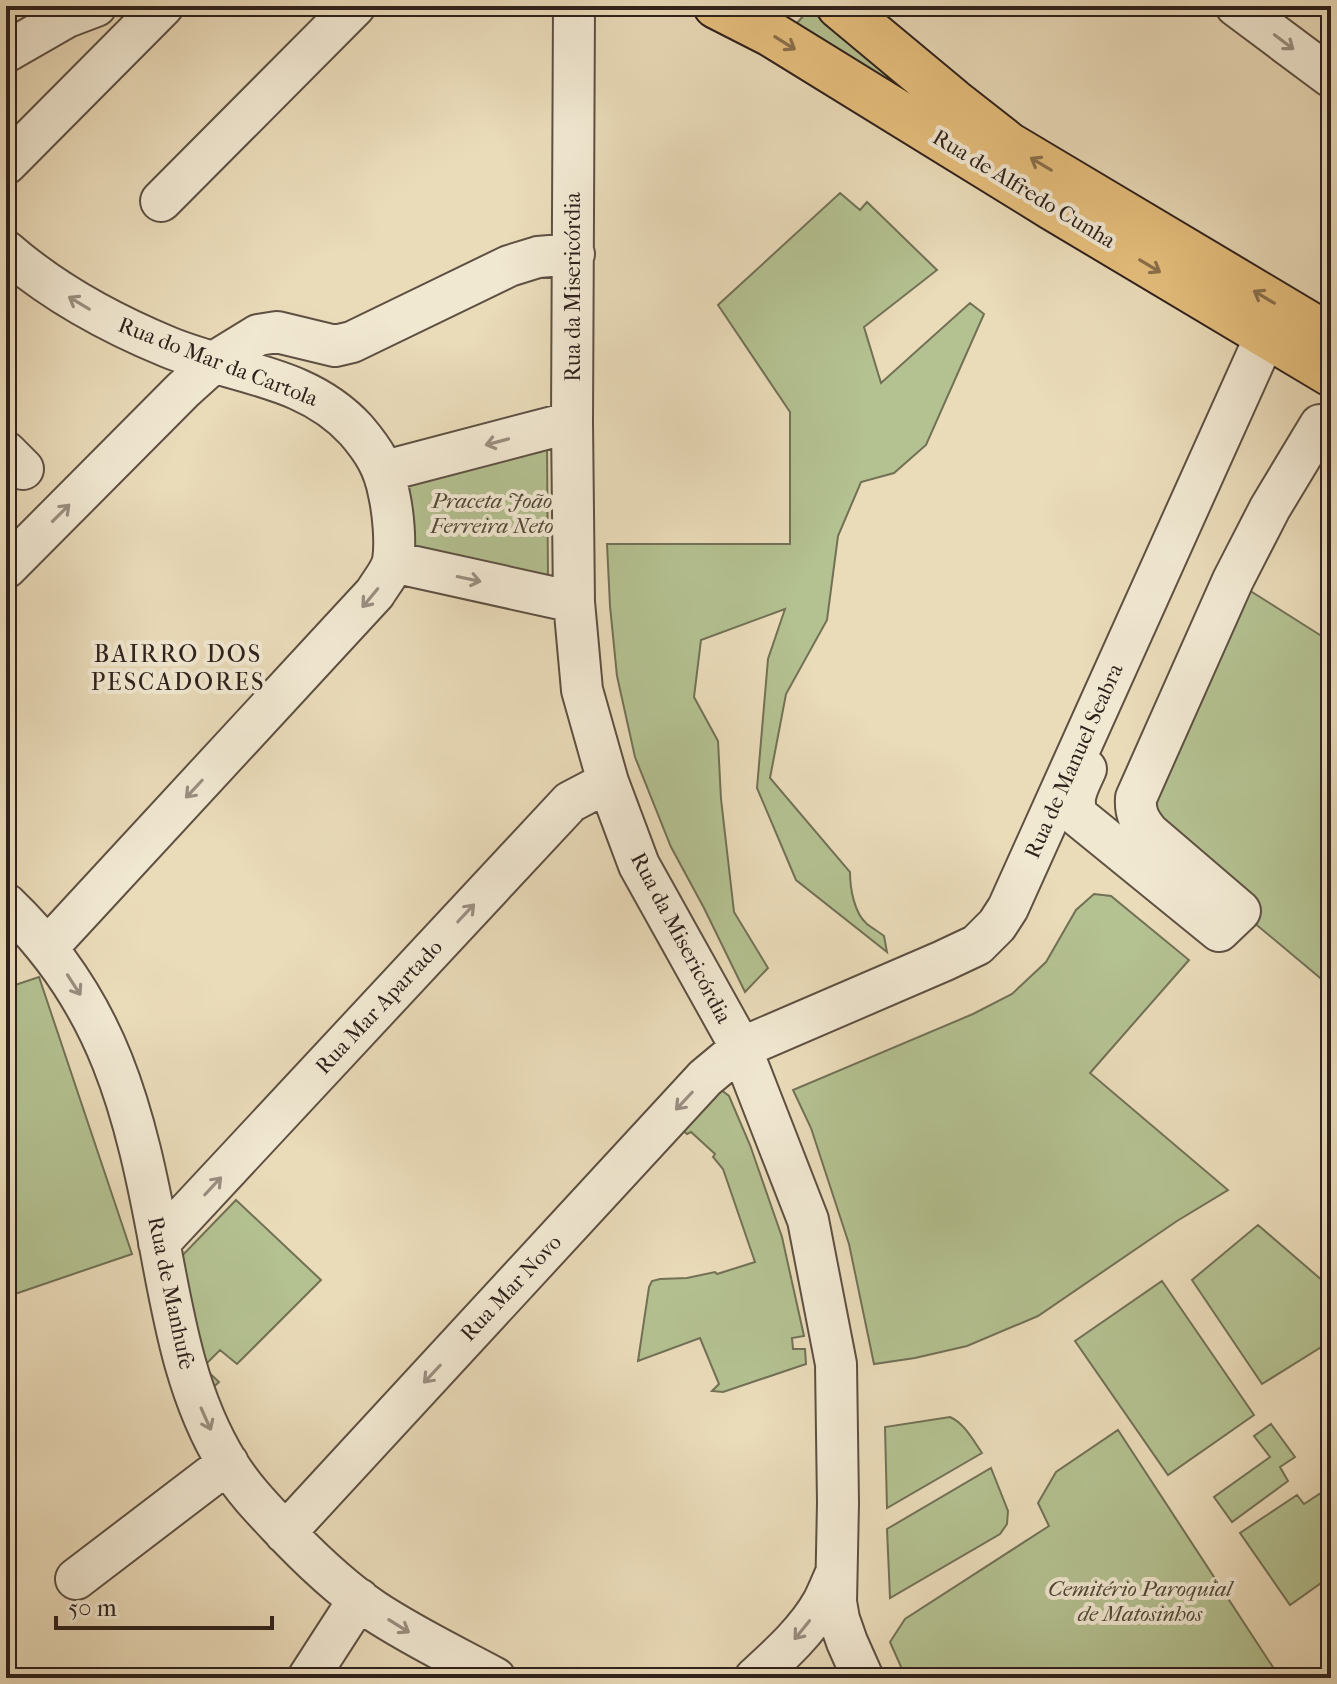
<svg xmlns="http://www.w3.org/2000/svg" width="1337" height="1684" font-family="'IM FELL French Canon',serif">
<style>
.green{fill:#b4c191;stroke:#727156;stroke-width:2}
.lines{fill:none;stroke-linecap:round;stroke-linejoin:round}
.minor-casing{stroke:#5e5043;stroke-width:44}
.major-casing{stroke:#2f211c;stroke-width:48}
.minor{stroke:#f1e8d2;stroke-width:40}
.major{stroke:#e5be7c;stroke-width:44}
.oneway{stroke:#9a8e80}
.oneway2{stroke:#8a704c}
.labels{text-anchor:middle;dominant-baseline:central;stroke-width:8;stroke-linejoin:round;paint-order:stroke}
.street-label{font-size:22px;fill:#2f211c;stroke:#f1e8d2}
.park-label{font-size:22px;font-style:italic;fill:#504939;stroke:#f1e8d2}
.neighbourhood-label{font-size:24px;letter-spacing:2px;fill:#2f211c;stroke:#f1e8d2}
</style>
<rect width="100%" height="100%" fill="#eadbb9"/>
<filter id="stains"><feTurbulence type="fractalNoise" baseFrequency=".0025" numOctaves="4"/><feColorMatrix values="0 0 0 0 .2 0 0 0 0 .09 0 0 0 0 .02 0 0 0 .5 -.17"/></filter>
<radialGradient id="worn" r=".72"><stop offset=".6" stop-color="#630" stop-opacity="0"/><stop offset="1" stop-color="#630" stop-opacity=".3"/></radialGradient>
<path class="green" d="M 812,6 L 946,113 L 993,145 L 790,31 Z
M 840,193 L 860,210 L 867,202 L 937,270 L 864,327 L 881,383 L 970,303 L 984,314 L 926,445 L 894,473 L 861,482 L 838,536 L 827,620 L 786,694 L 770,778 L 850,872 C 850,888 854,913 867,924 C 872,928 879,932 884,936 L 887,952 L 796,880 L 757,788 L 768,659 L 785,609 L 701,640 L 694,697 L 718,741 L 721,799 L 734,912 L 768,968 L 745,992 L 704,908 L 671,847 L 635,757 L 617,676 L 610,606 L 607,544 L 790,544 L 790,412 L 718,305 Z
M 547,443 L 548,582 L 414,551 L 402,487 Z
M 1233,580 L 1331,642 L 1331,987 L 1240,911 L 1136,798 Z
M 1094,894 L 1111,896 L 1189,960 L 1090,1073 L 1228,1190 L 1177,1221 L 1038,1316 L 967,1346 L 915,1358 L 874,1364 L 849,1244 L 811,1128 L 793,1090 L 973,1014 L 1012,994 L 1046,962 L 1076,910 Z
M 39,977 L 132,1254 L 6,1297 L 6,988 Z
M 720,1089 L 729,1096 L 750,1145 L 782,1237 L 804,1336 L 792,1338 L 793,1349 L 805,1349 L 806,1364 L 723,1392 L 712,1391 L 719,1384 L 700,1338 L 638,1361 L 649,1287 L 652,1281 L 660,1279 L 687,1278 L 715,1272 L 717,1274 L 755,1262 L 723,1169 L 713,1157 L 715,1154 L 691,1132 L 687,1134 L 680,1128 Z
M 236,1200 L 321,1280 L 237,1364 L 220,1350 L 203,1367 L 219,1382 L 208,1392 L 176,1262 Z
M 1258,1225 L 1331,1288 L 1331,1341 L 1262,1384 L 1192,1280 Z
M 1162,1281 L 1254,1415 L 1168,1475 L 1075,1341 Z
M 950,1417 C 964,1423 973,1440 982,1453 L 887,1508 L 885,1427 Z
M 1271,1424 L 1295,1457 L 1280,1467 L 1288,1481 L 1232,1522 L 1214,1497 L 1270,1457 L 1254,1436 Z
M 1118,1430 L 1280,1678 L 906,1678 L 890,1642 L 905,1619 L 1049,1526 L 1038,1503 L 1056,1472 Z
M 991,1468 L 1008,1511 L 1007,1524 L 1000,1534 L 890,1598 L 887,1529 Z
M 1321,1493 L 1331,1508 L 1331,1576 L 1290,1605 L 1240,1533 L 1297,1495 L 1304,1504 Z"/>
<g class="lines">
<defs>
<path id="minor" d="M 574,6 L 572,422 L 574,602 L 582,690 L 608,782 L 639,865 L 741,1048 L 808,1220 L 836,1364 L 838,1503 L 836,1602 L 839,1619 L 847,1642 L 863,1678
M 1236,6 L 1331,77
M 6,52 L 67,17 L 96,6
M 6,164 L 163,6
M 161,201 L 355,6
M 6,251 C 53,292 110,323 168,347 C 233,374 306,375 356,430 C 374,451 384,467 389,494 C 393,512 396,542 393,561 C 391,571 381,583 375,593 L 47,948
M 6,452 L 23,469
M 385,471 L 572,422
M 393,562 L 574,602
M 6,568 L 183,390 L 214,362 L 258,335 L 277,332 L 335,346 L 352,342 L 509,266 L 538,257 L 574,254
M 1086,769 C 1079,785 1069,800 1079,817 L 1219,931 L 1240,911 L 1149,833 C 1139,821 1135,813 1136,798 L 1233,580 L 1270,508 L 1320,425 L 1331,432
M 6,904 C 109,1002 135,1111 160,1246 C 174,1321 187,1398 228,1464 C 242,1487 260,1506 278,1525 C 307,1556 338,1586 373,1610 C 412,1636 454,1656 495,1678
M 159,1243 L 570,802 L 608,782
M 285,1533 L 705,1078 L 741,1048 L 943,961 L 977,945 L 997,925 L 1008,908 L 1266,335
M 76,1579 L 228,1463
M 308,1678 L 359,1599
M 755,1678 C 779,1656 807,1631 823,1602 C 828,1592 832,1582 836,1573"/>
<path id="major" d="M 716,6 L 771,34 L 1053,208 L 1331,374
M 839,6 L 953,101 L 1009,145 L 1331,337"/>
</defs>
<use href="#minor" class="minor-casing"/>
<use href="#major" class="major-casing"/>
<use href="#minor" class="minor"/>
<use href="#major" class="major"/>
</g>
<defs><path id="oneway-shaft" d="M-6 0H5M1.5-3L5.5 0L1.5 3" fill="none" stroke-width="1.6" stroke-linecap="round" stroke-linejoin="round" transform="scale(2)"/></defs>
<g class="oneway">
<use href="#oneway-shaft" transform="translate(1284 42) rotate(37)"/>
<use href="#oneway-shaft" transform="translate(79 303) rotate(-149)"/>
<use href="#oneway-shaft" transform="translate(497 442) rotate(165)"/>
<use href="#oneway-shaft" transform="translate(61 513) rotate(-45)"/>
<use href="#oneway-shaft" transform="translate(469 579) rotate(12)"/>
<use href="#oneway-shaft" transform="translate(370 598) rotate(130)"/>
<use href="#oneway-shaft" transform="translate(194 789) rotate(133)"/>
<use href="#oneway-shaft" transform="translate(466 913) rotate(-47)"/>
<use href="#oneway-shaft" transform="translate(74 985) rotate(57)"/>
<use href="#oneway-shaft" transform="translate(684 1101) rotate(133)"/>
<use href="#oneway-shaft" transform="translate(213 1186) rotate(-47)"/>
<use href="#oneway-shaft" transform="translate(432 1374) rotate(133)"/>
<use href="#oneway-shaft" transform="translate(206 1419) rotate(66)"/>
<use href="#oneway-shaft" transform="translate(399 1626) rotate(32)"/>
<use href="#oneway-shaft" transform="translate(802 1630) rotate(129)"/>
</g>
<g class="oneway2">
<use href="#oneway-shaft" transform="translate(785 43) rotate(32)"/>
<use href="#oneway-shaft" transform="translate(1041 164) rotate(-149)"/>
<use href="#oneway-shaft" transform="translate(1150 266) rotate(31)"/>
<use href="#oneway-shaft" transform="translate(1264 297) rotate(-149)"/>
</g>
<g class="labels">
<g class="street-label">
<text transform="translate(1024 189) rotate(31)">Rua de Alfredo Cunha</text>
<text transform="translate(573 287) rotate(-90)">Rua da Misericórdia</text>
<text transform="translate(218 362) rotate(21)">Rua do Mar da Cartola</text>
<text transform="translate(1074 761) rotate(-66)">Rua de Manuel Seabra</text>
<text transform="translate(681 938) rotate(62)">Rua da Misericórdia</text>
<text transform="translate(379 1007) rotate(-47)">Rua Mar Apartado</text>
<text transform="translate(511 1288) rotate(-47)">Rua Mar Novo</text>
<text transform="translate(171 1293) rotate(78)">Rua de Manhufe</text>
</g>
<g class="park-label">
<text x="492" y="501">Praceta João<tspan x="492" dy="25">Ferreira Neto</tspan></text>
<text x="1140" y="1589">Cemitério Paroquial<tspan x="1140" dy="25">de Matosinhos</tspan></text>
</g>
<g class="neighbourhood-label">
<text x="178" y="654">BAIRRO DOS<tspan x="178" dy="28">PESCADORES</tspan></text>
</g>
</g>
<rect width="1337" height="1684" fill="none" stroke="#eadbb9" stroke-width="32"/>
<rect x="8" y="8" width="1321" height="1668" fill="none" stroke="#2f211c" stroke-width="4"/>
<rect x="16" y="16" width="1305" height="1652" fill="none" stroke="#2f211c" stroke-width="2"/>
<path d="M56 1616v12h216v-12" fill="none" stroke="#2f211c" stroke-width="4"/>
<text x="68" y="1616" font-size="24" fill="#2f211c" stroke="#f1e8d2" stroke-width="6" paint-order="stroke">50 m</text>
<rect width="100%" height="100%" filter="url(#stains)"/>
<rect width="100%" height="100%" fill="url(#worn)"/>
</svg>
